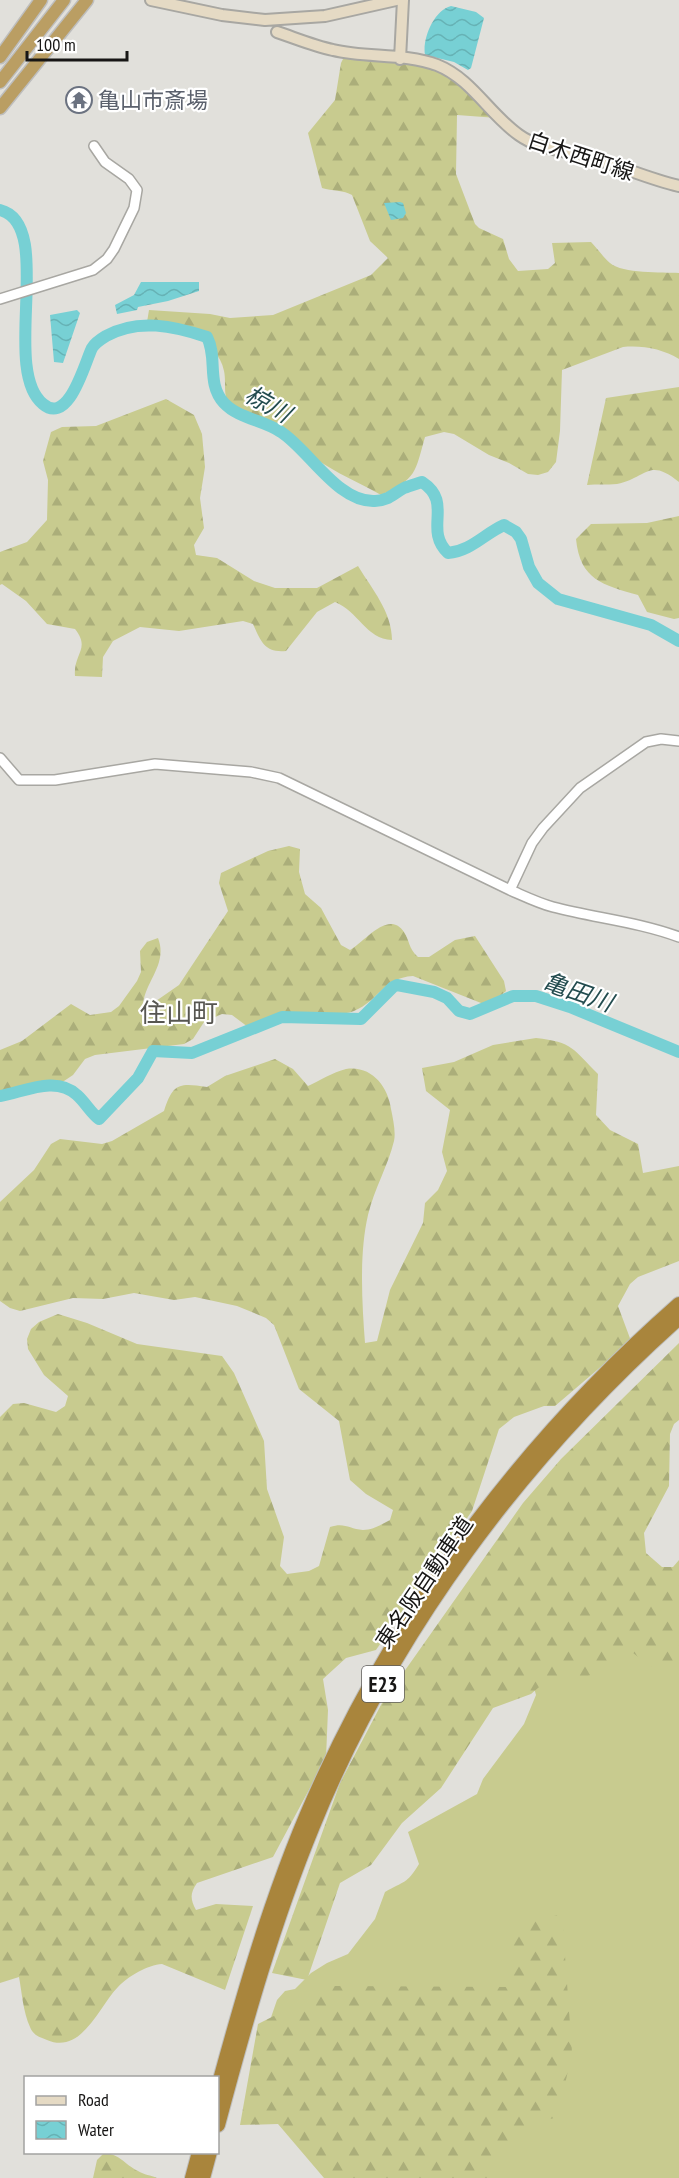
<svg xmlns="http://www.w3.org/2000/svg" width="679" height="2178" font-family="'PT Sans Narrow','Noto Sans JP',sans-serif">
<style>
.grass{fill:#c8cb8f}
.forest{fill:url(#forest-firs)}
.water{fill:url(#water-waves)}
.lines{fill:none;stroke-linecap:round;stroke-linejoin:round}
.river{stroke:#77d0d4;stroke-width:12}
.tertiary-casing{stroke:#a8a7a2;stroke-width:12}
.secondary-casing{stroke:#a8a7a2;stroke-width:14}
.trunk-casing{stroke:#bebebd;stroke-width:15}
.motorway-casing{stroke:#bebebd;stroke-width:16}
.tertiary{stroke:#fff;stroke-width:9}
.secondary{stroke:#e5dac4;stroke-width:10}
.trunk{stroke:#ba9e63;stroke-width:12}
.motorway{stroke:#a9853c;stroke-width:14}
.labels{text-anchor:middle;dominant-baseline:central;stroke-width:4.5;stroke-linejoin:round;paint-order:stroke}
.shield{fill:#fff;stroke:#5d5c5b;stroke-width:1.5}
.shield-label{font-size:21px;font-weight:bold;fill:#171615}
.worship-label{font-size:22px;fill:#5b616d;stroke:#fff;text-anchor:start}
.street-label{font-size:22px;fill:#171615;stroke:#fff}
.water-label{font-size:24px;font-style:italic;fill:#234c4f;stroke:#fff}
.quarter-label{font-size:26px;fill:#575651;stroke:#fff}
</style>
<defs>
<pattern id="forest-firs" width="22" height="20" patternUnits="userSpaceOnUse" patternTransform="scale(1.5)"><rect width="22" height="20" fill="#c8cb8f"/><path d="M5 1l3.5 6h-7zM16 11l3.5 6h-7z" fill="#abae7a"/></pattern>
<pattern id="water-waves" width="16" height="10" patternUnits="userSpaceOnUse" patternTransform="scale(1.5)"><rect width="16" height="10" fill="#77d0d4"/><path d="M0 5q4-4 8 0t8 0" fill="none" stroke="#66b2b5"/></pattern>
</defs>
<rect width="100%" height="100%" fill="#e1e0db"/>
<path class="grass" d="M 628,1644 L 679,1657 L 679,2178 L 325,2178 L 255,2064 L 277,2000 L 285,1991 L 295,1989 L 311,1973 L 327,1963 L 348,1954 L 375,1919 L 385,1892 C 404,1881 407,1884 419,1864 L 408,1832 L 477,1794 L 483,1779 L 524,1724 L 536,1695 L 532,1680 Z"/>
<path class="forest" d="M 354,55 L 431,68 L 446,75 L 497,118 L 457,115 L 456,174 L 475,224 L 479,228 L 503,239 L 509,259 L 518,271 L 548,269 L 555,263 L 552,243 L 591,242 C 597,248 603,257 610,263 C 623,274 662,272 679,273 L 679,359 C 663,349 642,345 623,347 L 562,370 L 560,431 L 556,462 L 548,472 L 538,475 L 528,474 L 509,463 L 489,455 L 454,434 L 444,432 L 425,437 C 415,472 417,479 381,495 C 360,483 336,473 316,459 C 300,447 284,436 267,425 C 257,420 242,417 234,410 C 221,398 227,385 224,371 C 218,338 174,328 147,322 L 149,310 L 210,314 L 230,318 L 273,315 L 371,275 L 388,258 L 370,241 L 352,195 C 344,190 332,191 322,188 L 308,133 L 335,100 L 341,63 L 343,59 Z
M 679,387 L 679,482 C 648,457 647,478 617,484 C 607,485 597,484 587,485 L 606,398 Z
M 166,399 L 194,415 L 202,434 L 205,467 L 200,498 L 204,528 L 194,545 L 196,555 L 217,558 L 254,581 L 275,588 L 317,588 L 358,566 C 372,589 392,612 392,640 C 366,639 358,611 335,602 L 317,612 L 286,651 C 265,653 261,642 253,624 L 243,621 L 179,631 L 140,627 L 113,641 L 103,657 L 102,677 L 75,676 C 73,654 91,649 75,629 L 47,624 L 26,601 L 2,584 L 0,585 L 0,552 L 27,542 L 47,520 L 48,480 L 43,461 L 51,432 L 62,427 L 96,426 Z
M 679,516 L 679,618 L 674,619 L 647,612 L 638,595 C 603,585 580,580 576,539 L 591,524 L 647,523 Z
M 289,846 L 300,849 L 299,872 L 305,894 L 321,908 L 341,945 L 350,950 C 364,943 388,909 404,932 C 410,941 408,948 418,957 L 429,957 L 455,940 L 475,936 L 504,981 L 506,991 L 492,1003 L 481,1003 L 413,976 C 382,978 380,1000 354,1011 C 337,1018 299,1010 279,1014 C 269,1016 258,1023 248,1027 L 232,1015 L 222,1014 L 204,1022 L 193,1039 L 184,1044 L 95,1055 L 85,1059 L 73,1075 L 61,1083 L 39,1081 L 0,1094 L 0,1050 L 22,1041 L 71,1004 L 90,1015 L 111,1012 L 119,1006 L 137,981 L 141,972 L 140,951 L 147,942 L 158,938 C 169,966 141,984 143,1010 L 179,985 L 228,911 L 219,883 L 221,873 L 268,851 Z
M 536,1038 C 573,1042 573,1049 598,1074 L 596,1115 L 610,1130 L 638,1144 L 643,1173 L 679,1166 L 679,1261 L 638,1277 L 630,1284 L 618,1306 L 631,1341 L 555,1406 L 544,1406 L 514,1417 L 499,1429 L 472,1511 L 376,1650 L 346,1658 L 323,1679 L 328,1710 L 326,1758 L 273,1857 L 197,1883 C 190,1893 190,1899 196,1910 L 216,1904 L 253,1906 L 225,1990 L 162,1964 C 148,1965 128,1976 118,1987 C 99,2006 82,2055 47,2040 C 39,2037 33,2035 30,2027 C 23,2012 22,1993 19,1977 L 0,1983 L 0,1417 L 13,1404 L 24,1403 L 56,1412 L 65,1406 L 68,1396 L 44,1375 L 28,1349 L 27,1339 L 31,1329 L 39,1322 L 58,1314 L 87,1323 L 137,1344 L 222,1356 L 234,1373 L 264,1441 L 267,1489 L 284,1537 L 280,1566 L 287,1574 L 309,1571 L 319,1566 L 330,1527 C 345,1522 349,1529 363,1530 C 373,1530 382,1524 390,1520 L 393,1510 L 366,1494 L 350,1480 L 339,1421 L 299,1389 L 274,1325 L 266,1318 L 237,1306 L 195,1297 L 174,1300 L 134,1293 L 103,1299 L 73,1298 L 20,1311 L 10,1308 L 0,1301 L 0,1202 L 34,1170 L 51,1144 L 60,1139 L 102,1144 L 112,1141 L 164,1111 C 173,1083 179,1083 207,1087 L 225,1076 L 275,1059 L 293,1069 L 308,1086 C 319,1081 333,1072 346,1069 C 371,1065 388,1086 391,1109 C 393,1119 396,1132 394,1141 C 388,1166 374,1189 368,1215 C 359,1254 362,1303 365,1343 L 377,1341 L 390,1290 L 423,1223 L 425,1203 L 438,1190 L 447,1171 L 442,1152 L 450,1110 L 426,1091 L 422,1068 L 454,1062 L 493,1045 Z
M 679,1343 L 679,1420 L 674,1424 L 670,1434 L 669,1486 L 644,1533 L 646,1553 L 662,1567 L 673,1567 L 679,1560 L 679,1673 C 658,1676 645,1661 629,1650 L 610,1658 L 595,1674 L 565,1682 L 545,1682 L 531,1694 L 493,1708 L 441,1788 L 402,1823 L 371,1865 L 340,1883 L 307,1980 L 272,1973 L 340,1783 L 382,1703 L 523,1503 L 561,1459 Z
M 562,1914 L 572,2052 L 558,2117 L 526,2125 L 491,2170 L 494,2178 L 324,2178 L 278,2124 L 240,2125 L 258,2024 L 333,1986 L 512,1987 L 509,1927 Z
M 104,2153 C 120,2154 124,2164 138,2171 C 144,2175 151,2175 157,2178 L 93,2178 L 97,2160 Z"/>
<path class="water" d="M 451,6 L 476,12 L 484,18 L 471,68 L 468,70 L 454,62 L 425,55 C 422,39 434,10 451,6 Z
M 400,202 L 403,203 L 406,213 L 403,218 L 391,220 L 384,203 Z
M 141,282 L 199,282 L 199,291 L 168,301 L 138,307 L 137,310 L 117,314 L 115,305 L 134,295 Z
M 77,310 L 80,313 L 63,363 L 54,362 L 50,315 Z"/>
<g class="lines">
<path class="river" d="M 0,210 C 56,224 0,369 43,404 C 69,426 85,362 92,348 C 95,343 101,339 106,336 C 138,318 174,326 207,337 C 218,358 206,383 224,403 C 239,419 264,420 281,432 C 309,450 338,503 375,501 C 388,501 394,493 404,488 C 409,486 416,484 422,482 C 454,503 423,529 448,553 C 471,551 484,534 504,525 L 516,532 L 521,539 L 529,567 L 538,583 L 558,599 L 651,625 L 679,641
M 0,1096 C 24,1092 56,1075 77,1095 C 85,1102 91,1113 99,1119 L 138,1078 L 153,1051 L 192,1053 L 282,1017 L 361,1019 L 393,987 L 397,985 L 434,992 L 447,998 L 459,1011 L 470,1014 L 513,996 L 536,996 L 570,1007 L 679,1052"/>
<defs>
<path id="tertiary" d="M 0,299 L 93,270 L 107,259 L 114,249 L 134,208 L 137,190 L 129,179 L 105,162 L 94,146
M 0,758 L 19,780 L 55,780 L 155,764 L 251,772 L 279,778 L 510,890 C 524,896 538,903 553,907 C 595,918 639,922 679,937
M 510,890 L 532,843 L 543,828 L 580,788 L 646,742 L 661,739 L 679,741"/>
<path id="secondary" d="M 151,0 L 222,15 L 265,20 L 325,16 L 396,0
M 277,32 C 295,38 314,46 333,50 C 366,58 405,53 437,65 C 472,79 489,114 519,135 C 540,150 564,150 588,157 C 619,165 648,179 679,186
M 400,59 L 403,0"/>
<path id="trunk" d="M 0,57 L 41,0
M 0,82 L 64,0
M 0,108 L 87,0"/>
<path id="motorway" d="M 218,2087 C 247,1981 277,1876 324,1776 C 407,1596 530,1435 679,1304
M 218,2125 C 245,2024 273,1923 313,1826 C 392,1632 523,1457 679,1318
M 192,2178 L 199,2152
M 203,2178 L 210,2152"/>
</defs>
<use href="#tertiary" class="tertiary-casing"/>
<use href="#secondary" class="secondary-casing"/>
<use href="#trunk" class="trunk-casing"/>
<use href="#motorway" class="motorway-casing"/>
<use href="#tertiary" class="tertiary"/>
<use href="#secondary" class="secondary"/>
<use href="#trunk" class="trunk"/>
<use href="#motorway" class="motorway"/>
</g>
<defs>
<symbol id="temple-ring" viewBox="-11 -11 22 22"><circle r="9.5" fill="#fff" stroke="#6b7280" stroke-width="1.5"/><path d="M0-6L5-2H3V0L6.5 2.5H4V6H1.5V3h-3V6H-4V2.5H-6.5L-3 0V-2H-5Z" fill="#6b7280"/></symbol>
</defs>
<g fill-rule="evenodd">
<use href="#temple-ring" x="64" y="85" width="30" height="30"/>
</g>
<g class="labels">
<rect class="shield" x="362" y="1666" width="42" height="36" rx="4.5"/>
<g class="shield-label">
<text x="383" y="1684">E23</text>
</g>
<g class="worship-label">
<text x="98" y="100">亀山市斎場</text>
</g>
<g class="street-label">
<text transform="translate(581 156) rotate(18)">白木西町線</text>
<text transform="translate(424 1582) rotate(-56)">東名阪自動車道</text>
</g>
<g class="water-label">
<text transform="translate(268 404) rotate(29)">椋川</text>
<text transform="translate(578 992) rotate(19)">亀田川</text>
</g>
<g class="quarter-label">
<text x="179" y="1012">住山町</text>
</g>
</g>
<rect x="24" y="2076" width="195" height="78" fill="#ffffff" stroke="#a2a2a1" stroke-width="1.5"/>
<rect x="36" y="2096" width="30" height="9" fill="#e5dac4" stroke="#a2a2a1" stroke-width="1.5"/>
<text x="78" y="2106" font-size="18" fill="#171615">Road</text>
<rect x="36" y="2121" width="30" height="18" fill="url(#water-waves)" stroke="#a2a2a1" stroke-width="1.5"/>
<text x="78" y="2136" font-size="18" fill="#171615">Water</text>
<path d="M27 51v9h100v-9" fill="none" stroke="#171615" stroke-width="3"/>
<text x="36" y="51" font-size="18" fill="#171615" stroke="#ffffff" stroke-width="4.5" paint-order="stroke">100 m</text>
</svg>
